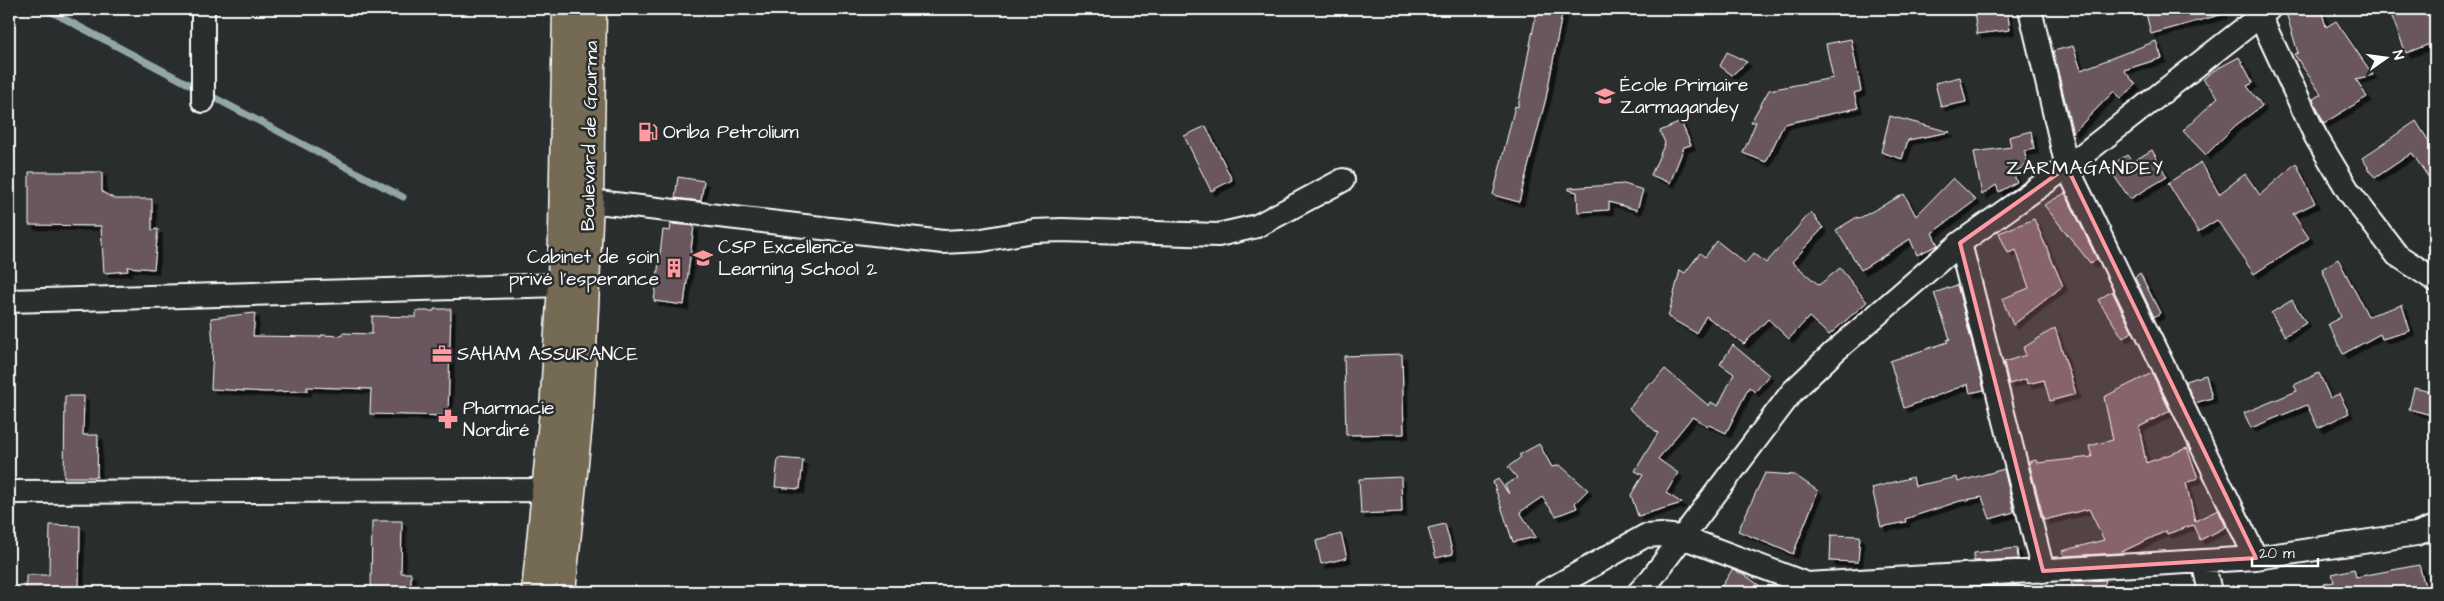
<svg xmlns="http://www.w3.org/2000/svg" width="2444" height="601" font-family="'Architects Daughter',sans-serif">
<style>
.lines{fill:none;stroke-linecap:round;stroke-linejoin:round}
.stream{stroke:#93a6a7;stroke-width:7}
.building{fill:#69575f;stroke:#fff;filter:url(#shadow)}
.street-casing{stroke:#fff;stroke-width:26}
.highway-casing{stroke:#fff;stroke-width:31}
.street{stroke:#2a2d2e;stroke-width:22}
.highway{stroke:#756b52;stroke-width:28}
.marked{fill:#ff9aa2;fill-opacity:0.2;stroke:#ff9aa2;stroke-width:4;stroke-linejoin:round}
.labels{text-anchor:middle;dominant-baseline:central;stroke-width:5;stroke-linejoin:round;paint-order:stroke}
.poi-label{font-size:19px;fill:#fff;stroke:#2a2d2e;text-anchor:start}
.street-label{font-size:19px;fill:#fff;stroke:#2a2d2e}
.neighbourhood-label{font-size:20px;letter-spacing:1px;fill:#fff;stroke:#2a2d2e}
</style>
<defs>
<filter id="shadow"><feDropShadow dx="4.5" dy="4.5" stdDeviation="0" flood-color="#0009"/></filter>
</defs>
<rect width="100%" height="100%" fill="#2a2d2e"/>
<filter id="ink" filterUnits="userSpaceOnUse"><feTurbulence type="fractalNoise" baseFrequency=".02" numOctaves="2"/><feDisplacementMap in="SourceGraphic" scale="10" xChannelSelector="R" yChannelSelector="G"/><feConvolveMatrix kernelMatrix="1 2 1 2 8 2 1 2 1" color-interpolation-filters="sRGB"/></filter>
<g filter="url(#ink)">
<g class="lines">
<path class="stream" d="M 46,9 L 403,197"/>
</g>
<path class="building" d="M 1537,9 L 1563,9 L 1546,98 L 1519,202 L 1493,195 L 1515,106 L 1518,107 Z
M 2007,9 L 2010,30 L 1977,34 L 1974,11 Z
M 2145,9 L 2222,9 L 2223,14 L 2151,34 Z
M 2285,9 L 2321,9 L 2326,27 L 2336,21 L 2373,75 L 2356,79 L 2367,97 L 2324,123 L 2313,99 L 2321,94 L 2294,54 L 2298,53 Z
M 2389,9 L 2435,9 L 2435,42 L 2406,53 Z
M 1851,39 L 1861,91 L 1854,93 L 1858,108 L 1784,124 L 1766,162 L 1743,153 L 1756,122 L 1751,122 L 1769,90 L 1833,78 L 1826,44 Z
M 2156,41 L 2162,58 L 2124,70 L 2136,85 L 2120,99 L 2114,91 L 2073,133 L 2053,51 L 2073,46 L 2081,70 Z
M 1727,52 L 1747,62 L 1732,75 L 1720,66 Z
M 2239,57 L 2253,83 L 2247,86 L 2262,106 L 2236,125 L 2206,155 L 2183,131 L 2218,97 L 2203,79 L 2213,71 Z
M 1960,77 L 1966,102 L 1941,107 L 1935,83 Z
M 1890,116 L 1950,132 L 1908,140 L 1902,159 L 1881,152 Z
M 2416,121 L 2435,151 L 2435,187 L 2412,153 L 2375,178 L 2362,158 Z
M 1681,122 L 1691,145 L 1684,147 L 1670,183 L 1651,175 L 1665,143 L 1660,131 Z
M 1206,126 L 1232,180 L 1211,191 L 1184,136 Z
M 2031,131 L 2034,149 L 2024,151 L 2028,164 L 2013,173 L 2017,182 L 1999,192 L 1996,185 L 1982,195 L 1974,152 L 2011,147 L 2009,137 Z
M 2152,150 L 2167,177 L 2130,199 L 2108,167 L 2127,155 L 2132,162 Z
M 2201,162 L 2219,194 L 2245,174 L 2260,195 L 2296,163 L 2315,203 L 2293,214 L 2309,238 L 2254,274 L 2217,220 L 2198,232 L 2168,183 Z
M 29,172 L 102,172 L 102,192 L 115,199 L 152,199 L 152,230 L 158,229 L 154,269 L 127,267 L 128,271 L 104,273 L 101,226 L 29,225 Z
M 678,177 L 704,181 L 701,201 L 675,198 Z
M 1953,178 L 1976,200 L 1932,233 L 1938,245 L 1917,255 L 1910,239 L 1861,270 L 1836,230 L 1857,217 L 1858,219 L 1904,194 L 1916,216 Z
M 1624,184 L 1643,190 L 1637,210 L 1609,202 L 1609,210 L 1578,212 L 1577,192 L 1569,190 L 1569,188 Z
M 2065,193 L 2097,259 L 2091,264 L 2044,205 Z
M 1811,212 L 1823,228 L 1792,262 L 1819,285 L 1840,268 L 1867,302 L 1829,335 L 1809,317 L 1789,339 L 1768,319 L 1744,344 L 1706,316 L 1696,333 L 1668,317 L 1680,270 L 1685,273 L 1700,253 L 1705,257 L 1717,241 L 1745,263 L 1754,253 L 1766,263 Z
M 2034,219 L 2063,286 L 2013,325 L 2002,299 L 2029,288 L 2016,250 L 2008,253 L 1999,233 Z
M 671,224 L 694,226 L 684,305 L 654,301 L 663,230 L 670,231 Z
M 2338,259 L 2368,316 L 2402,305 L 2410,331 L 2382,339 L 2380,334 L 2343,354 L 2328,324 L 2341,317 L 2322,269 Z
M 2140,273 L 2160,313 L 2154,317 L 2135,277 Z
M 1957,285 L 1984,390 L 1970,393 L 1968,384 L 1904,408 L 1890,361 L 1948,342 L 1947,340 L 1950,339 L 1934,293 Z
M 2112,291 L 2132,332 L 2123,338 L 2098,300 Z
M 2292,300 L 2306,323 L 2285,336 L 2271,313 Z
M 434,309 L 451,309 L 448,416 L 370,414 L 371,389 L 307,387 L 307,391 L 266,392 L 211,389 L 213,346 L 211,318 L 255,313 L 253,336 L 321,337 L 321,335 L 342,336 L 342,333 L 372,334 L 372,316 L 416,317 L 416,311 L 434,311 Z
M 2055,328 L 2076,394 L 2050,401 L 2044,380 L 2027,384 L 2026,379 L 2009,384 L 2004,362 L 2026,355 L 2023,348 Z
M 1733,345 L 1769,375 L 1755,392 L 1749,387 L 1726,433 L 1709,425 L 1708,426 L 1692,417 L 1658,459 L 1678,473 L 1666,493 L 1682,503 L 1638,516 L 1631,495 L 1643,475 L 1635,471 L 1658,433 L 1629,409 L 1650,382 L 1652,384 L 1665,369 L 1709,406 L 1711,402 L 1718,406 L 1734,374 L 1720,364 Z
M 1402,354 L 1404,434 L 1346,435 L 1344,356 Z
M 2152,373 L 2170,411 L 2139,427 L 2146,463 L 2187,448 L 2198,478 L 2186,483 L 2195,521 L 2218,510 L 2226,527 L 2200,540 L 2193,525 L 2167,534 L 2166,531 L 2119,553 L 2064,556 L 2062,551 L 2104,540 L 2089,509 L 2044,520 L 2029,462 L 2036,460 L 2037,463 L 2092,457 L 2089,446 L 2113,440 L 2104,397 Z
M 2319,373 L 2330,398 L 2339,394 L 2349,413 L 2318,428 L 2307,405 L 2251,428 L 2244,413 L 2297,391 L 2294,385 Z
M 2206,375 L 2212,398 L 2195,403 L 2185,381 Z
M 2414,388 L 2435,393 L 2435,416 L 2409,409 Z
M 65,396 L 84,396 L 83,435 L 98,435 L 97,477 L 64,477 Z
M 1539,444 L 1552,467 L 1560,465 L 1588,490 L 1575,503 L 1577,508 L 1556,516 L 1542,497 L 1520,512 L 1536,537 L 1513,542 L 1493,482 L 1498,479 L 1509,494 L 1505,485 L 1517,478 L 1508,467 L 1521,457 L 1519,455 Z
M 778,458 L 803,460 L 800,489 L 775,487 Z
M 2004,469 L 2014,512 L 1990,519 L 1982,497 L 1960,501 L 1905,519 L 1906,522 L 1881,527 L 1872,488 L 1913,477 L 1915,486 L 1957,477 L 1958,482 Z
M 1765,473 L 1795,475 L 1818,491 L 1793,554 L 1738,531 Z
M 1401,477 L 1402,512 L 1361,514 L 1359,479 Z
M 372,521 L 402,521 L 401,573 L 411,573 L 411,592 L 371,592 Z
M 1445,524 L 1453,554 L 1436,558 L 1428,528 Z
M 50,525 L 80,526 L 79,592 L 26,592 L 26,575 L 49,575 Z
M 1341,534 L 1347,558 L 1321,564 L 1316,541 Z
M 1831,535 L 1860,536 L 1858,562 L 1830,561 Z
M 2017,548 L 2018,559 L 1974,561 L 1974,553 Z
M 2419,565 L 2425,586 L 2401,592 L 2325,592 L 2324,584 L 2334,582 L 2332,574 L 2354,569 L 2356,577 Z
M 1732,570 L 1745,575 L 1768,592 L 1718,592 Z
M 2106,580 L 2102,592 L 2074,592 L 2071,582 Z
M 2020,585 L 2020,592 L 1994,592 L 1993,587 L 1976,592 L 1975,587 Z"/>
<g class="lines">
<defs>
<path id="street" d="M 203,9 L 203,101
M 2030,9 L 2067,167 L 2256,558
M 2258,9 L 2260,16 L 2316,137 L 2349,192 L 2397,255 L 2435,280
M 589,201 L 943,242 L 982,240 L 1034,231 L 1062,230 L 1218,235 L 1257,226 L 1343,180
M 1960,243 L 2043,571
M 9,301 L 562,285
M 9,492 L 547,490
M 2203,561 L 2210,592
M 1545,592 L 1645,536 L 1661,535 L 1682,537 L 1807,584 L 2256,558 L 2416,534 L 2435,527
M 1639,592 L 1651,579 L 1792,392 L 1834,352 L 1960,243 L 2067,167 L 2269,9"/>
<path id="highway" d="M 536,592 L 554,411 L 562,285 L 567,9
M 561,592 L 579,413 L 589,201 L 592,9"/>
</defs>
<use href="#street" class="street-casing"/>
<use href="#highway" class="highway-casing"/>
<use href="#street" class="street"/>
<use href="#highway" class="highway"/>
</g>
</g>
<path class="marked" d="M 2067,167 L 2256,558 L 2043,571 L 1960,243 Z"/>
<defs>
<symbol id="school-bare" viewBox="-9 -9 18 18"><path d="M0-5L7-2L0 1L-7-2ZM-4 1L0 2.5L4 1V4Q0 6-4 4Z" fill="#ff9aa2" stroke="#2a2d2e" stroke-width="2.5" paint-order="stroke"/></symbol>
<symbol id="fuel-bare" viewBox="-9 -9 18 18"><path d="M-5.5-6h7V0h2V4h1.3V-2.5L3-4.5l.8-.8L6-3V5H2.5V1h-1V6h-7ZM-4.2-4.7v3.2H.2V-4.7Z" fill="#ff9aa2" stroke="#2a2d2e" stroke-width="2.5" paint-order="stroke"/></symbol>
<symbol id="building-bare" viewBox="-9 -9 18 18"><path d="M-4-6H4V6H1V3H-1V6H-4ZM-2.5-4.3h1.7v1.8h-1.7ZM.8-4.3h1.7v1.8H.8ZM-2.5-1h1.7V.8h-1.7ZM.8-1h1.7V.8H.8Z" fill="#ff9aa2" stroke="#2a2d2e" stroke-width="2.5" paint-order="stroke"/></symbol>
<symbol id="office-bare" viewBox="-9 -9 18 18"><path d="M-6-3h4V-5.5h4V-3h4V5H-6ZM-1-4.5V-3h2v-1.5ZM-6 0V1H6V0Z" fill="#ff9aa2" stroke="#2a2d2e" stroke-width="2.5" paint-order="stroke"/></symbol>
<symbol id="pharmacy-bare" viewBox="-9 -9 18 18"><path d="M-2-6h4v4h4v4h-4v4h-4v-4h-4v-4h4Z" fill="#ff9aa2" stroke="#2a2d2e" stroke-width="2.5" paint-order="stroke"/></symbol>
</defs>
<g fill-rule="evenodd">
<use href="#school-bare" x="1591" y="82" width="28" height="28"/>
<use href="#fuel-bare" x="634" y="118" width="28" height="28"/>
<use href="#school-bare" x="689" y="244" width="28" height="28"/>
<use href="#building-bare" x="660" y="254" width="28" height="28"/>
<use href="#office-bare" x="428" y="340" width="28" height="28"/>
<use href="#pharmacy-bare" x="434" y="405" width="28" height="28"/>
</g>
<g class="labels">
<g class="poi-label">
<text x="1620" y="85">École Primaire<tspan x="1620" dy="22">Zarmagandey</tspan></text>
<text x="663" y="132">Oriba Petrolium</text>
<text x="718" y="247">CSP Excellence<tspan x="718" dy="22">Learning School 2</tspan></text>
<text x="659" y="257" text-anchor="end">Cabinet de soin<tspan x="659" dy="22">privé l'esperance</tspan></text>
<text x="457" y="354">SAHAM ASSURANCE</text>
<text x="463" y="408">Pharmacie<tspan x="463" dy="22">Nordiré</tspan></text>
</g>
<g class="street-label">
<text transform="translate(590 136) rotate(-89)">Boulevard de Gourma</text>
</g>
<g class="neighbourhood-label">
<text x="2085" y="168">ZARMAGANDEY</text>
</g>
</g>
<rect width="2444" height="601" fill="none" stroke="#2a2d2e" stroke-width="30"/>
<rect x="15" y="15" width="2414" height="571" fill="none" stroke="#fff" stroke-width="2" filter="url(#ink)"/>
<g transform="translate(2386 58) rotate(76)" stroke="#2a2d2e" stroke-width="4" paint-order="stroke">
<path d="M0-4L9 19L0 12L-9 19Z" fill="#ffffff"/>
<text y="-8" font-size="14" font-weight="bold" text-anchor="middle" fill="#ffffff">N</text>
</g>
<path d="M2252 558v8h66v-8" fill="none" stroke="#ffffff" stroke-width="2.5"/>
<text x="2259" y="558" font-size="15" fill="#ffffff" stroke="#2a2d2e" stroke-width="4" paint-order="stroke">20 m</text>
</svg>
